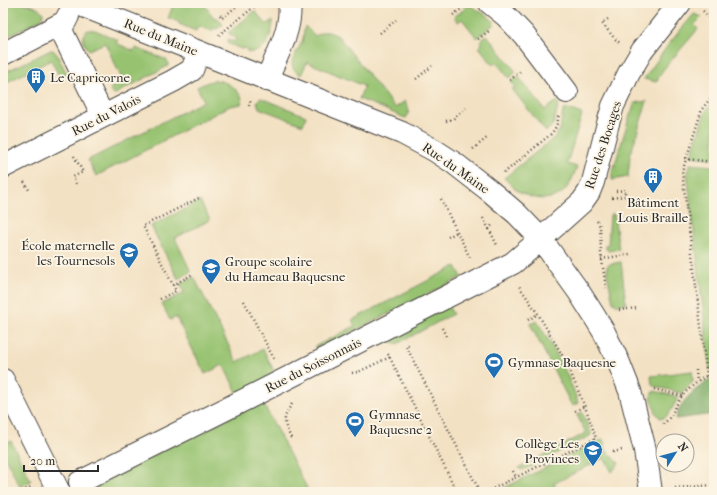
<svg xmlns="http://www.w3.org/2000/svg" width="717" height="495" font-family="'IM FELL French Canon',serif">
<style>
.green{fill:#97c371;stroke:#61774e}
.forest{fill:#79a963;stroke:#526a47}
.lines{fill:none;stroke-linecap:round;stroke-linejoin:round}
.minor-casing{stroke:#494642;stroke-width:24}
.path{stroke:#494642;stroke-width:2.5;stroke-dasharray:1 3;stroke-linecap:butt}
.minor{stroke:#fff;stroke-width:22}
.labels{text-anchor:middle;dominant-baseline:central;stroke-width:3.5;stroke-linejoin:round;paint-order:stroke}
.street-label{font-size:13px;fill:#2b2b2b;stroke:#fcf5e5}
.poi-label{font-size:13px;fill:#2b2b2b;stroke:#fcf5e5;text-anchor:start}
</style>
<rect width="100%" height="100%" fill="#fcf5e5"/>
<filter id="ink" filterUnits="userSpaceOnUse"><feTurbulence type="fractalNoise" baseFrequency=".025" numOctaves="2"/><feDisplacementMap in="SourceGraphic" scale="8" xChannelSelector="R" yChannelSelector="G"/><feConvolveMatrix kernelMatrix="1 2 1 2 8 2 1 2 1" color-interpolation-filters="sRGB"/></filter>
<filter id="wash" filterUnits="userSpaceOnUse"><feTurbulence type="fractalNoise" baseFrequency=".012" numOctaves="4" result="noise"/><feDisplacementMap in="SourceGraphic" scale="16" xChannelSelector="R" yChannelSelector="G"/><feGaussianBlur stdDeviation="0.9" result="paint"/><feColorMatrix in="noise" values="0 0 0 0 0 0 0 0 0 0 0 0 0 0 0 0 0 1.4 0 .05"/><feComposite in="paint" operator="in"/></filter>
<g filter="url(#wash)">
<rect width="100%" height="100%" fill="#f3e1c3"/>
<path class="green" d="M 3,3 C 17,3 32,2 43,12 L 43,15 L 41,19 L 3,39 Z
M 174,3 L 203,3 L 215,19 L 217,17 L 223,25 L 217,29 L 213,28 L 212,31 L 198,26 L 196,31 L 179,24 L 179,22 L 168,18 Z
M 469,5 L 488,16 L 494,22 L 493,25 L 477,38 L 462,19 L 458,22 L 454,17 Z
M 255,11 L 265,23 L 268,24 L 273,20 C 273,34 265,55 248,52 L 245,48 L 241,49 L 227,43 L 228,39 L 235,42 L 236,38 L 228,33 Z
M 694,14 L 702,17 L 694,25 L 698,29 L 663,70 L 656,82 L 644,79 L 668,45 Z
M 305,26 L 315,36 C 323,30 329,31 338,36 L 395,108 L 405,101 L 409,111 L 407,117 L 405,118 L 375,105 L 359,99 L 364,86 L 307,62 L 301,75 C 284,66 296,54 302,42 C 304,37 303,31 305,26 Z
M 88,30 L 95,30 L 118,40 L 116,43 L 134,51 L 136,48 L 167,60 L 168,63 L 168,66 L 115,94 L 112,94 L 110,90 L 112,87 L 123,81 L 105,43 L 89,50 C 83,44 79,36 88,30 Z
M 487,35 L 516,72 L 509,78 L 496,62 L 493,65 L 479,47 L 482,44 L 480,41 Z
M 51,50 L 53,50 L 56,53 L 67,74 L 60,78 L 51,60 L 3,84 L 3,73 Z
M 518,76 L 545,110 L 557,101 L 559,104 L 553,125 L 546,132 L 512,89 L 515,87 L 511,82 Z
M 215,80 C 226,81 237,88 242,98 L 241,104 L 230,106 L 96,176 L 88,160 L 204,101 L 197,87 L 208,82 Z
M 261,98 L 306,116 L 303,125 L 259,108 L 257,102 L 258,100 Z
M 647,101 L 630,156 L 628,177 L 612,180 L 612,174 L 630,115 L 635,103 Z
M 714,101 L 714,128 L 713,133 L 714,134 L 714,159 L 691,156 L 705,112 Z
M 565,109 L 568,109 L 582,114 L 567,164 L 577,167 C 574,175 571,183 565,190 C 555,201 537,201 524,194 C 516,191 510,184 504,178 L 555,137 L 560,129 L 563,111 Z
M 690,164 L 714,166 L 714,367 L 710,370 L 687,172 Z
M 200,201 L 210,220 L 175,238 L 191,272 L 178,279 L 151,226 Z
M 614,214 L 619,249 L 608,251 L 605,248 L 605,245 L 608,245 L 610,215 Z
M 621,262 L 626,303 L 617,305 L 613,302 L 607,274 L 607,266 L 610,264 Z
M 456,266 L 462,277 L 326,345 L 316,348 L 314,347 L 355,326 L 352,320 Z
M 194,277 L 237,362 L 263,349 L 276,375 L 238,394 L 223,365 L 205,374 L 176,317 L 170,320 L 162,304 L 184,293 L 180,284 Z
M 448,306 L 453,314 L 395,345 L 391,335 Z
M 537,321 C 553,347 569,374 578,403 L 572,406 L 530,324 Z
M 692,371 L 693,382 L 681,393 L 654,386 L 652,384 L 651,376 Z
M 654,391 L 679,397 L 668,415 L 664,418 L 660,418 L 656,413 L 651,397 Z
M 262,401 L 309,492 L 99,492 L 95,484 Z
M 582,412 L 591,433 L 590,436 L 523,470 L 519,468 L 586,433 L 577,415 Z
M 603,439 L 606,450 L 619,463 L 612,472 L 604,458 L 553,484 L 562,491 L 561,492 L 496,492 Z
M 11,441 L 31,481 L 20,487 L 3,453 L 3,445 Z"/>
<path class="forest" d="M 714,377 L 714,414 L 676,419 C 680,398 698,388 714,377 Z"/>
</g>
<g filter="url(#ink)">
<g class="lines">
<defs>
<path id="minor" d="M 76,3 L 402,133 L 434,150 L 454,163 L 490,191 L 517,214 L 541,239 L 579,292 L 593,314 L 604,332 L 619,363 L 630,391 L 645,450 L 651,492
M 490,3 L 506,16 L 524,35 L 567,92
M 59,26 L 103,116
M 3,54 L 65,22 L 68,16
M 266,80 C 276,58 293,27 289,3
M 3,167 L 173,81 L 192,70 L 199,52
M 3,380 L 59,492
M 80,482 L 258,393 L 513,263 L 533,246 L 582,202 L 589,192 L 593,182 L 607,127 L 613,106 L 629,73 L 642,51 L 680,3"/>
</defs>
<use href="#minor" class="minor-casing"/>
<path class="path" d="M 703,11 L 709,17
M 220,15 L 222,18 L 241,3
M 453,15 L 467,5
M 608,19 L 602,23 L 615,39 L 620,43
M 380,33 L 396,20
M 219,35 L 259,3
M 478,39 L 489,31
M 416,79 L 432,66
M 510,80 L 522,70
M 249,106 L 251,99
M 446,121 L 453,119 L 466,108
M 473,149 L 488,137
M 74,156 L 83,172 L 73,177 L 77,186
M 685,159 L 714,162
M 504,173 L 551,134 C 557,127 558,121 559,113
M 24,182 L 29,190
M 616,191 L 628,190
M 612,198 L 625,196 L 625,190
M 441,199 L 470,258
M 483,218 L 489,229 L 493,224
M 597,221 L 600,226 L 601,254 L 606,288
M 489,229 L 497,245
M 448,237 L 457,232
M 601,259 L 630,254
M 173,285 L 193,274
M 160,299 L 176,291 L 143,226 L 199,198
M 244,301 L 274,359
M 619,310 L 637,308
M 528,320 L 538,314
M 442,328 L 446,336
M 409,345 L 406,346 L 480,492
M 388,354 L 457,492
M 696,370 L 697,382
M 352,373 L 358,372 L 390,357
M 707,376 L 682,172 L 702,109 L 714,94
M 654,389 L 683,396
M 292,404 C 281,420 284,423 292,440
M 575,411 L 585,406
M 663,424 C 673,417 675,404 683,395 C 692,385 703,378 714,371
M 613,452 L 622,450
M 513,471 L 516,477
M 675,488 L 714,485
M 22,491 L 31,487
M 486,492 L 596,438 L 587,412 L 567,364 L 557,346 L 538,314 L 519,286"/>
<use href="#minor" class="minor"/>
</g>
</g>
<defs>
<symbol id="building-pin" viewBox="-11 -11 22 30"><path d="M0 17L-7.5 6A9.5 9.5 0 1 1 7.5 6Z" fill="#1f6fb2" stroke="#fcf5e5"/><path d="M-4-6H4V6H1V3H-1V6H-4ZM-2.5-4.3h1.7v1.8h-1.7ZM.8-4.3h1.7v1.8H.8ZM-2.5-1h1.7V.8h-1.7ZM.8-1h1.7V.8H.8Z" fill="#fff"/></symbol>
<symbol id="school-pin" viewBox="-11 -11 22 30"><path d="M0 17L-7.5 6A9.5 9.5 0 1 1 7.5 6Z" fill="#1f6fb2" stroke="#fcf5e5"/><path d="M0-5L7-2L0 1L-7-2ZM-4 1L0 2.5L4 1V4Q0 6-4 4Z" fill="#fff"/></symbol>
<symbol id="stadium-pin" viewBox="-11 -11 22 30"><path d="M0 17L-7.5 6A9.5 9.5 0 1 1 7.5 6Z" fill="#1f6fb2" stroke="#fcf5e5"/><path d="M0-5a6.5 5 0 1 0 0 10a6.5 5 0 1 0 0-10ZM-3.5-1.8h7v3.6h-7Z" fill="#fff"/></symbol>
</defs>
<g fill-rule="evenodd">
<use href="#building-pin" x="25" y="66" width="22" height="30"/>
<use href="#building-pin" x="642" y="166" width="22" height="30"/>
<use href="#school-pin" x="118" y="241" width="22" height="30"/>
<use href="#school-pin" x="200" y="257" width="22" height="30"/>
<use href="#stadium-pin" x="483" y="351" width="22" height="30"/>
<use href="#stadium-pin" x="344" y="410" width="22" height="30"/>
<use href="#school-pin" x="582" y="439" width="22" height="30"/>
</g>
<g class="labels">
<g class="street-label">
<text transform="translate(161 37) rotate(22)">Rue du Maine</text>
<text transform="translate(106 115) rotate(-27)">Rue du Valois</text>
<text transform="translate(603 145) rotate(-72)">Rue des Bocages</text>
<text transform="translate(456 168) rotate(35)">Rue du Maine</text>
<text transform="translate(313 365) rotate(-27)">Rue du Soissonnais</text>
</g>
<g class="poi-label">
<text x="50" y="77">Le Capricorne</text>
<text x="653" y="202" text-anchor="middle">Bâtiment<tspan x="653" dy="15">Louis Braille</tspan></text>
<text x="115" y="245" text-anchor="end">École maternelle<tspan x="115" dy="15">les Tournesols</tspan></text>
<text x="225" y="261">Groupe scolaire<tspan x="225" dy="15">du Hameau Baquesne</tspan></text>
<text x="508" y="362">Gymnase Baquesne</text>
<text x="369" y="414">Gymnase<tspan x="369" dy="15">Baquesne 2</tspan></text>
<text x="579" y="443" text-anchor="end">Collège Les<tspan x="579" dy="15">Provinces</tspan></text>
</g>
</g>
<rect width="717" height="495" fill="none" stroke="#fcf5e5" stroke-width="16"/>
<g transform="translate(675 453) rotate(54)"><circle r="19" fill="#fcf5e5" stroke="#a8a49b"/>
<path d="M0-3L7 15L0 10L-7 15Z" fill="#1f6fb2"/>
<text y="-6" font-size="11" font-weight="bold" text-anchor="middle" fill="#2b2b2b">N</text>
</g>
<path d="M24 465v6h74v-6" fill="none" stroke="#2b2b2b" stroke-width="2"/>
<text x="30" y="465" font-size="12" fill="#2b2b2b" stroke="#fcf5e5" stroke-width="3" paint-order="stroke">20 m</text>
</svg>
